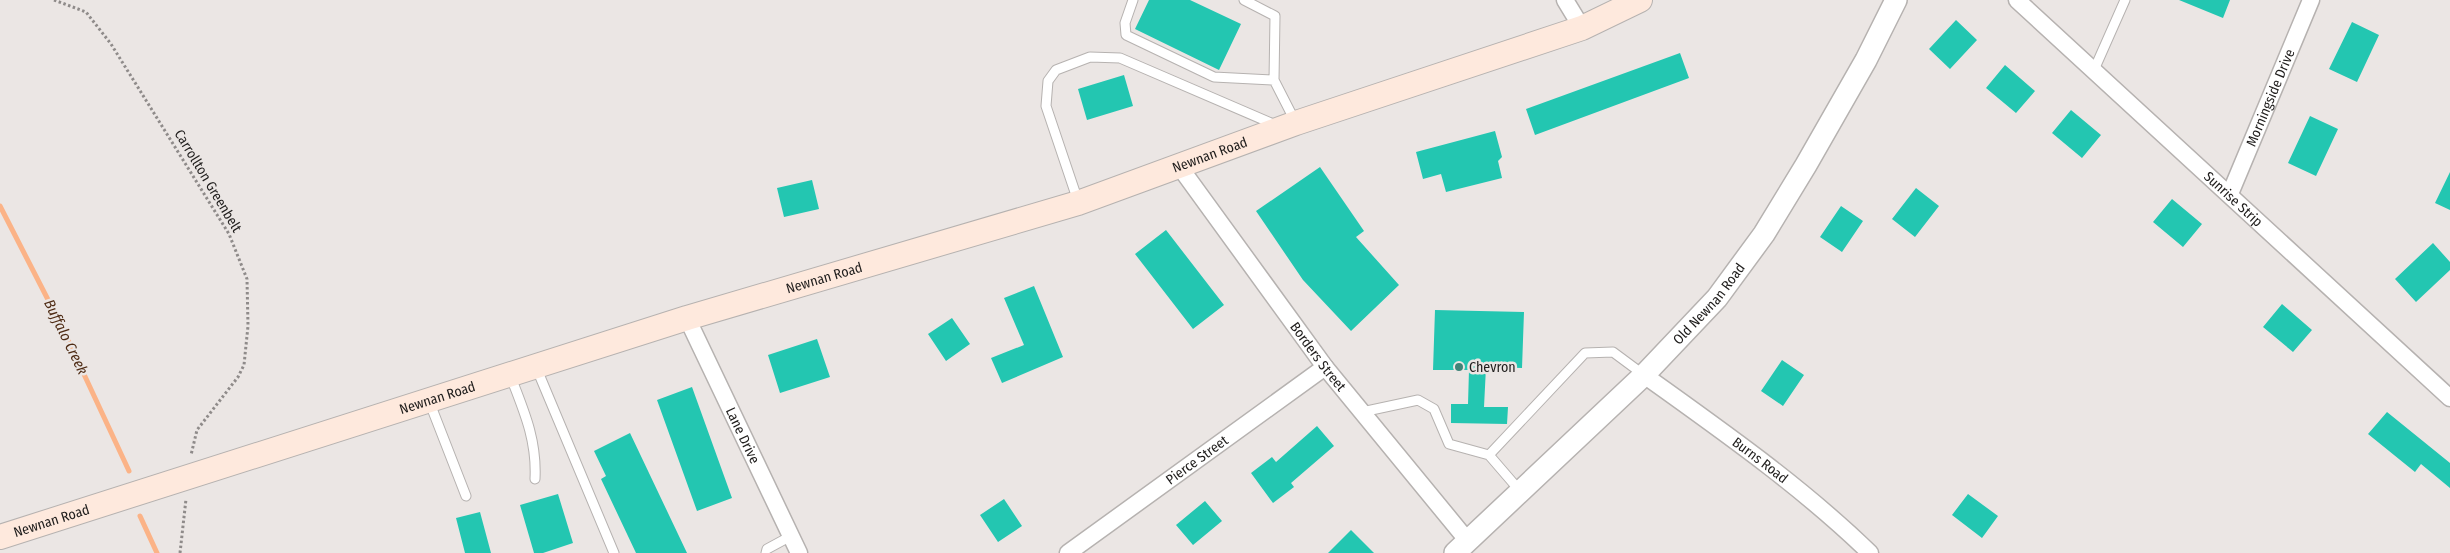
<svg xmlns="http://www.w3.org/2000/svg" width="2450" height="553" font-family="'Fira Sans Condensed',sans-serif">
<style>
.lines{fill:none;stroke-linecap:round;stroke-linejoin:round}
.stream{stroke:#fbb387;stroke-width:5}
.building{fill:#23c6b1}
.service-casing{stroke:#b6b2b0;stroke-width:11}
.minor-casing{stroke:#b6b2b0;stroke-width:19}
.tertiary-casing{stroke:#b6b2b0;stroke-width:24}
.secondary-casing{stroke:#b6b2b0;stroke-width:26}
.path{stroke:#8f8b8a;stroke-width:3;stroke-dasharray:2.5 2.5;stroke-linecap:butt}
.service{stroke:#fff;stroke-width:9}
.minor{stroke:#fff;stroke-width:16}
.tertiary{stroke:#fff;stroke-width:21}
.secondary{stroke:#fee9dd;stroke-width:24}
.poi-dot{fill:#3f8478;stroke:#ebe6e4;stroke-width:2}
.labels{text-anchor:middle;dominant-baseline:central;stroke-width:5;stroke-linejoin:round;paint-order:stroke}
.street-label{font-size:14px;fill:#1f1d1c;stroke:#ebe6e4}
.poi-label{font-size:14px;fill:#1f1d1c;stroke:#ebe6e4;text-anchor:start}
.water-label{font-size:15px;font-style:italic;fill:#4e2b14;stroke:#ebe6e4}
</style>
<rect width="100%" height="100%" fill="#ebe6e4"/>
<g class="lines">
<path class="stream" d="M 0,206 L 62,327 L 129,471
M 140,516 L 157,553"/>
</g>
<path class="building" d="M 1149,0 L 1190,0 L 1241,24 L 1219,70 L 1135,29 Z
M 2179,0 L 2230,0 L 2223,18 Z
M 1956,20 L 1977,40 L 1950,69 L 1929,49 Z
M 2352,22 L 2379,35 L 2357,82 L 2329,69 Z
M 1680,53 L 1689,78 L 1535,135 L 1526,109 Z
M 2005,65 L 2035,91 L 2016,113 L 1986,88 Z
M 1124,75 L 1133,106 L 1087,120 L 1078,89 Z
M 2071,110 L 2101,135 L 2082,158 L 2052,133 Z
M 2310,116 L 2338,129 L 2316,176 L 2288,163 Z
M 1495,131 L 1502,157 L 1498,161 L 1502,178 L 1446,192 L 1441,174 L 1423,179 L 1416,152 Z
M 1320,167 L 1364,231 L 1356,237 L 1399,285 L 1351,331 L 1303,280 L 1256,211 Z
M 2450,172 L 2450,210 L 2435,203 Z
M 812,180 L 819,209 L 784,217 L 777,188 Z
M 1916,188 L 1939,206 L 1915,237 L 1892,219 Z
M 2172,199 L 2202,224 L 2183,247 L 2153,222 Z
M 1841,206 L 1863,221 L 1842,252 L 1820,237 Z
M 1166,230 L 1224,305 L 1193,329 L 1135,254 Z
M 2433,243 L 2450,262 L 2450,270 L 2416,302 L 2395,279 Z
M 1034,286 L 1063,357 L 1002,383 L 991,358 L 1024,345 L 1004,298 Z
M 2282,304 L 2312,330 L 2293,352 L 2263,327 Z
M 1435,310 L 1524,312 L 1522,368 L 1486,367 L 1484,407 L 1508,407 L 1507,424 L 1451,423 L 1451,404 L 1468,404 L 1469,370 L 1433,370 Z
M 952,318 L 970,344 L 946,361 L 928,334 Z
M 817,339 L 830,377 L 780,393 L 768,355 Z
M 1782,360 L 1804,375 L 1783,406 L 1761,391 Z
M 692,387 L 732,498 L 697,511 L 657,400 Z
M 2387,412 L 2450,463 L 2450,488 L 2421,464 L 2415,472 L 2368,434 Z
M 1317,426 L 1334,446 L 1291,483 L 1294,487 L 1273,503 L 1251,473 L 1272,457 L 1276,462 Z
M 630,433 L 687,553 L 636,553 L 601,479 L 606,476 L 594,451 Z
M 558,494 L 573,543 L 543,553 L 534,553 L 520,505 Z
M 1968,494 L 1998,516 L 1982,538 L 1952,515 Z
M 1004,499 L 1022,526 L 998,542 L 980,515 Z
M 1205,501 L 1222,521 L 1193,545 L 1176,525 Z
M 480,512 L 491,553 L 465,553 L 456,518 Z
M 1351,530 L 1374,553 L 1328,553 Z"/>
<g class="lines">
<defs>
<path id="service" d="M 1133,0 L 1125,23 L 1126,35 L 1214,77 L 1274,80
M 1244,0 L 1275,16 L 1274,80 L 1296,123
M 2094,70 L 2125,0
M 1078,201 L 1046,106 L 1048,81 L 1056,70 L 1090,57 L 1120,58 L 1278,126
M 536,367 L 614,553
M 510,375 C 524,411 537,440 535,479
M 429,401 L 466,496
M 1362,412 L 1418,400 L 1434,409 L 1449,444 L 1489,455 L 1520,491
M 1489,455 L 1585,353 L 1613,352 L 1644,375
M 766,553 L 767,549 L 791,536"/>
<g id="minor">
<path d="M 1565,0 L 1582,28"/>
<path id="s1" d="M 2017,0 L 2450,398"/>
<path id="s2" d="M 1179,166 L 1325,367 L 1467,540"/>
<path id="s3" d="M 2225,190 L 2232,189 L 2311,0"/>
<path id="s4" d="M 687,318 L 799,553"/>
<path id="s5" d="M 1644,375 C 1722,431 1801,486 1870,553"/>
<path id="s6" d="M 1068,553 L 1325,367"/>
</g>
<g id="tertiary">
<path id="s7" d="M 1455,553 L 1644,375 L 1717,298 L 1764,234 L 1806,165 L 1866,60 L 1896,0"/>
</g>
<g id="secondary">
<path id="s8" d="M 0,537 L 687,318 L 1078,203 L 1296,123 L 1582,28 L 1640,0"/>
</g>
</defs>
<use href="#service" class="service-casing"/>
<use href="#minor" class="minor-casing"/>
<use href="#tertiary" class="tertiary-casing"/>
<use href="#secondary" class="secondary-casing"/>
<path class="path" d="M 54,0 L 86,12 L 111,44 L 229,234 L 247,279 L 248,326 L 244,365 L 238,377 L 197,430 L 191,455
M 180,553 L 186,499"/>
<use href="#service" class="service"/>
<use href="#minor" class="minor"/>
<use href="#tertiary" class="tertiary"/>
<use href="#secondary" class="secondary"/>
</g>
<circle class="poi-dot" cx="1459" cy="367" r="5"/>
<g class="labels">
<g class="street-label">
<text stroke="none"><textPath href="#s3" startOffset="106">Morningside Drive</textPath></text>
<text stroke="none"><textPath href="#s8" startOffset="1269">Newnan Road</textPath></text>
<text transform="translate(208 181) rotate(59)">Carrollton Greenbelt</text>
<text stroke="none"><textPath href="#s1" startOffset="294">Sunrise Strip</textPath></text>
<text stroke="none"><textPath href="#s8" startOffset="864">Newnan Road</textPath></text>
<text stroke="none"><textPath href="#s7" startOffset="356">Old Newnan Road</textPath></text>
<text stroke="none"><textPath href="#s2" startOffset="236">Borders Street</textPath></text>
<text stroke="none"><textPath href="#s8" startOffset="459">Newnan Road</textPath></text>
<text stroke="none"><textPath href="#s4" startOffset="130">Lane Drive</textPath></text>
<text stroke="none"><textPath href="#s6" startOffset="159">Pierce Street</textPath></text>
<text stroke="none"><textPath href="#s5" startOffset="144">Burns Road</textPath></text>
<text stroke="none"><textPath href="#s8" startOffset="54">Newnan Road</textPath></text>
</g>
<g class="poi-label">
<text x="1469" y="367">Chevron</text>
</g>
<g class="water-label">
<text transform="translate(66 337) rotate(64)">Buffalo Creek</text>
</g>
</g>
</svg>
